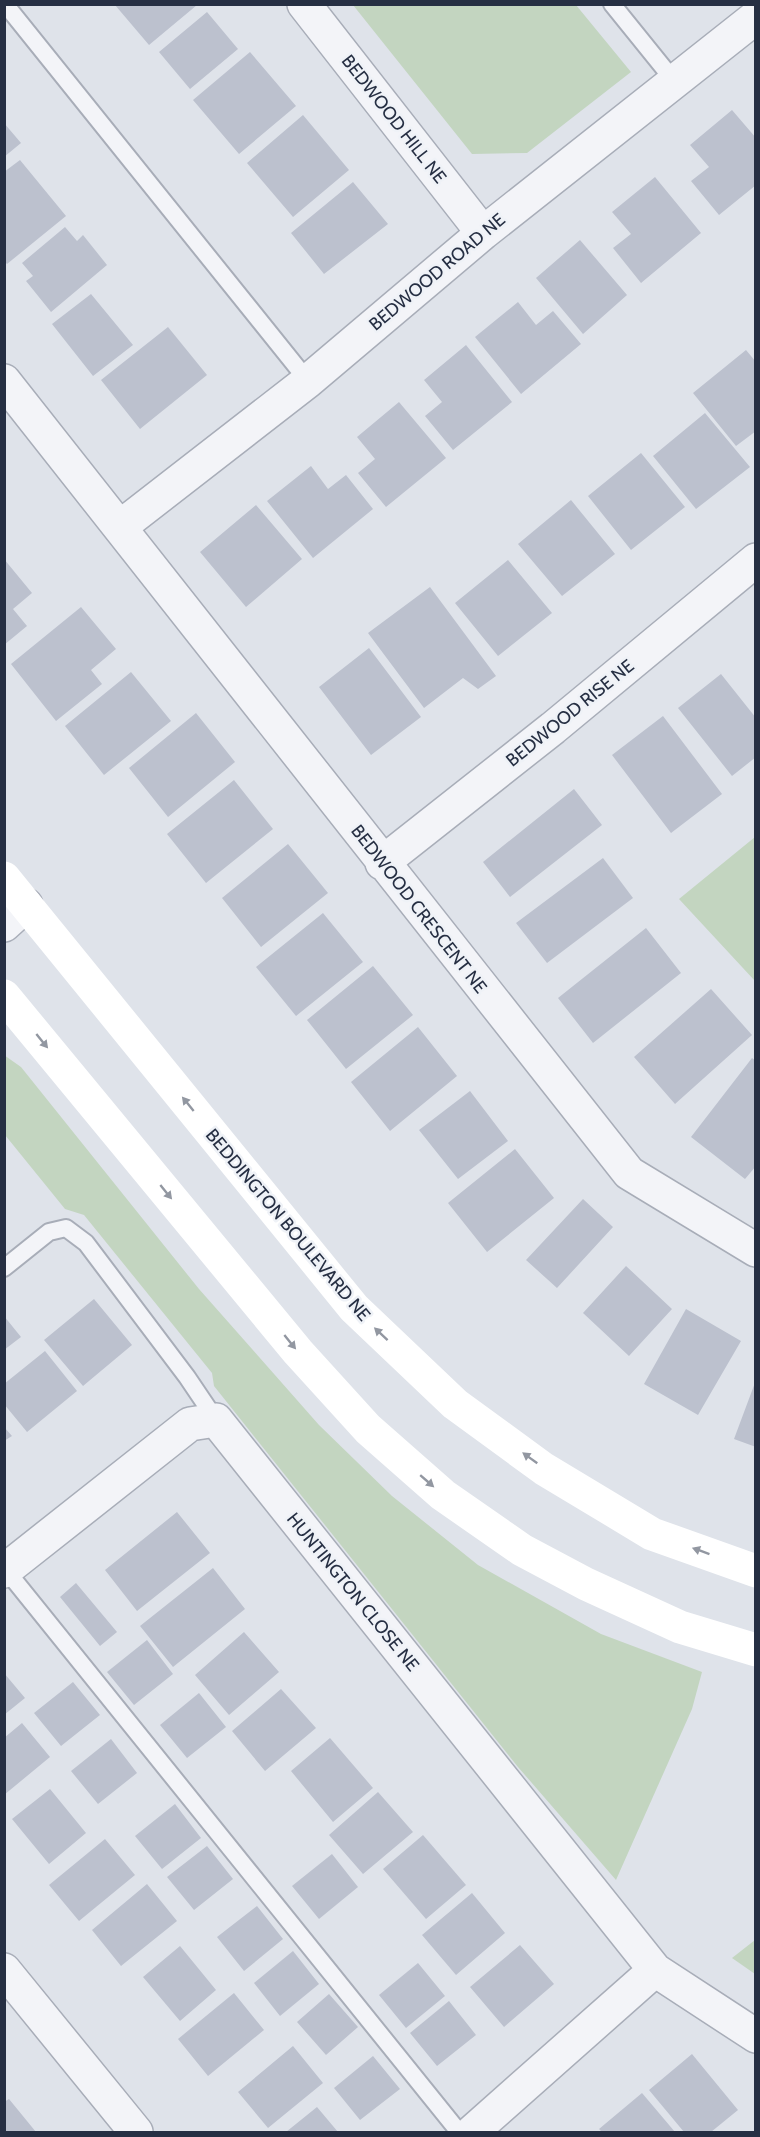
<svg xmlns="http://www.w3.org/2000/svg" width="760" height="2137" font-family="Cabin,sans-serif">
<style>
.green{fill:#c3d5c0}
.building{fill:#bcc1ce}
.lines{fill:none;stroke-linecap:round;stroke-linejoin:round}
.service-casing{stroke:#a8adb8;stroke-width:20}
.minor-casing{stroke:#a8adb8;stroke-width:36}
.service{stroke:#f3f4f8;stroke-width:16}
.minor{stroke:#f3f4f8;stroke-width:33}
.secondary{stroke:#fff;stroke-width:33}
.oneway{fill:#9297a1}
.labels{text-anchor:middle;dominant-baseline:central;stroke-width:5;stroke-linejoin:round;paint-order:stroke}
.street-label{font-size:18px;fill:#262f43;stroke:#eff2f7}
</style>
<rect width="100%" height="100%" fill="#dfe3ea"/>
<path class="green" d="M 353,5 L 576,5 L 631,72 L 527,153 L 472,154 Z
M 755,837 L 755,981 L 679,899 Z
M 4,1055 L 21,1067 L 199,1289 L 319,1425 L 392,1496 L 478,1565 L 601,1634 L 702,1672 L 692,1709 L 616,1880 L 518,1767 L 214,1386 L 212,1373 L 84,1215 L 65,1209 L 5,1135 Z
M 755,1940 L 755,1974 L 732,1958 Z"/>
<path class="building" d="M 115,5 L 197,5 L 149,45 Z
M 207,12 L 238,49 L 190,89 L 159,52 Z
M 250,52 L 296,106 L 239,154 L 193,100 Z
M 732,110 L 756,138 L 756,185 L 719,215 L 691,181 L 709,167 L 690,145 Z
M 303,115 L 349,170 L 293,217 L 247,163 Z
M 4,123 L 21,143 L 4,157 Z
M 20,160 L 66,216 L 7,264 L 4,261 L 4,172 Z
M 655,177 L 701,233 L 641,283 L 613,248 L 631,234 L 612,212 Z
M 353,182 L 388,224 L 324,274 L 291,233 Z
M 65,227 L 77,241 L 83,235 L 107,265 L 51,312 L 26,281 L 33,276 L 22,263 Z
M 580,240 L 627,295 L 583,334 L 536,278 Z
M 91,294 L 133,345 L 93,376 L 52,324 Z
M 518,302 L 536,325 L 553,311 L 581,344 L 521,394 L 475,337 Z
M 168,327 L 207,375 L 140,429 L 101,380 Z
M 466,345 L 512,402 L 453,450 L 425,416 L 442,402 L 424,380 Z
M 746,350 L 756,362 L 756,431 L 736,446 L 693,393 Z
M 399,402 L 446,458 L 386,507 L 358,473 L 375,459 L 357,437 Z
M 705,413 L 750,467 L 696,509 L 653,456 Z
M 641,453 L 685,507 L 631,550 L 588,496 Z
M 311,466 L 328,489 L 346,475 L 373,509 L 313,558 L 267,501 Z
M 571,500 L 615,554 L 562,596 L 518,544 Z
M 256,505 L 302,559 L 246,607 L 200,552 Z
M 4,559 L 32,593 L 13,609 L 27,626 L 4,645 Z
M 508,560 L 552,613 L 498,656 L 455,603 Z
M 430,587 L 496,676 L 478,689 L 463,678 L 424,708 L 368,633 Z
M 81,607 L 116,649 L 91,670 L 102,684 L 56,721 L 11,664 Z
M 369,648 L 421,717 L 371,755 L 319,687 Z
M 131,672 L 171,721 L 104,775 L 65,726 Z
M 721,674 L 756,718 L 756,757 L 732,776 L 678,708 Z
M 196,713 L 235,762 L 168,817 L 129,768 Z
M 663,716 L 722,794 L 671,833 L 612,755 Z
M 234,780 L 273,829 L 206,883 L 167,834 Z
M 574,789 L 602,825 L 510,897 L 483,862 Z
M 288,844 L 328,893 L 261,947 L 222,898 Z
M 603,858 L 633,898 L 547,963 L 516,923 Z
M 323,913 L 363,962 L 296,1016 L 256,967 Z
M 646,928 L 681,973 L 593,1043 L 558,998 Z
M 373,966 L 413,1015 L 346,1069 L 307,1020 Z
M 711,989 L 752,1035 L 675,1104 L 634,1057 Z
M 418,1027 L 457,1076 L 390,1131 L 351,1082 Z
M 752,1058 L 756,1061 L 756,1166 L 745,1179 L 691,1137 Z
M 470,1091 L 508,1141 L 458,1179 L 419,1130 Z
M 515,1149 L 554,1198 L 487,1252 L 448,1203 Z
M 583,1199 L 613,1227 L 557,1288 L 526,1260 Z
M 626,1266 L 672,1309 L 629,1356 L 583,1313 Z
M 94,1299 L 132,1345 L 83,1386 L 44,1340 Z
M 686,1309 L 741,1341 L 698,1415 L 644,1384 Z
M 4,1316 L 21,1337 L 4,1350 Z
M 45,1351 L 77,1391 L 27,1432 L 4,1404 L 4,1384 Z
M 756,1380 L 756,1447 L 734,1439 Z
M 4,1427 L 12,1436 L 4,1441 Z
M 177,1512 L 210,1553 L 137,1611 L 105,1570 Z
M 213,1568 L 245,1609 L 173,1667 L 140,1626 Z
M 76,1583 L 117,1632 L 100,1646 L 60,1597 Z
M 244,1632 L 279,1672 L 229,1715 L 195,1675 Z
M 147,1640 L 173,1674 L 134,1705 L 107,1672 Z
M 4,1673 L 25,1698 L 4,1715 Z
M 73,1682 L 100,1715 L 61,1746 L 34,1713 Z
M 281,1689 L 316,1728 L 265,1771 L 232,1731 Z
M 199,1693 L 226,1727 L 187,1758 L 160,1725 Z
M 22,1723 L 50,1757 L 4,1795 L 4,1738 Z
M 330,1738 L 373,1788 L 333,1822 L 291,1771 Z
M 111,1739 L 137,1773 L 98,1804 L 71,1771 Z
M 50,1789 L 86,1833 L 49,1864 L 12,1819 Z
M 378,1792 L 413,1832 L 363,1874 L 329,1835 Z
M 175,1804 L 201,1838 L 162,1869 L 135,1836 Z
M 423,1835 L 466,1885 L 426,1919 L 383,1869 Z
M 105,1839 L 135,1875 L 79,1921 L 49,1885 Z
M 207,1846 L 233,1879 L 194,1910 L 167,1877 Z
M 332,1854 L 358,1887 L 319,1919 L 292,1886 Z
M 147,1884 L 177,1921 L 121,1966 L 92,1930 Z
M 472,1893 L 505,1933 L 456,1975 L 422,1935 Z
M 257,1906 L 283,1939 L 244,1971 L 217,1937 Z
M 520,1945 L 554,1984 L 504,2027 L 470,1987 Z
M 180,1946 L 216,1990 L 180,2021 L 143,1977 Z
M 293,1951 L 319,1984 L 280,2016 L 254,1983 Z
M 418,1963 L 445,1996 L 406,2028 L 379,1995 Z
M 234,1993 L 264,2030 L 208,2076 L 178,2039 Z
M 329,1994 L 358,2027 L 326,2055 L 297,2022 Z
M 449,2001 L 476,2035 L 437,2066 L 410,2033 Z
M 293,2046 L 323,2083 L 268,2128 L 238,2092 Z
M 692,2054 L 738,2110 L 711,2132 L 684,2132 L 649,2090 Z
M 373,2056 L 400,2089 L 360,2120 L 334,2088 Z
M 642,2093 L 675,2132 L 602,2132 L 599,2129 Z
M 9,2099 L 36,2132 L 4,2132 L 4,2102 Z
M 317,2107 L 338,2132 L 286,2132 Z"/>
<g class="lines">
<defs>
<path id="service" d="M 5,4 L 308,381
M 612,4 L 675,82
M 4,1268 L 49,1232 L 66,1228 L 86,1243 L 187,1377 L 216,1420
M 6,1570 L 459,2132"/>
<path id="minor" d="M 304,4 L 483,233
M 4,381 L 629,1173 L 756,1250
M 120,527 L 308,381 L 483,233 L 756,17
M 382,863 L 553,728 L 756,560
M 4,925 L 26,905
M 4,1571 L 190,1424 L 216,1420 L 655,1970 L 756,2036
M 4,1970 L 136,2132
M 472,2132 L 655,1970"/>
</defs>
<use href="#service" class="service-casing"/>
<use href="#minor" class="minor-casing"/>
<use href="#service" class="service"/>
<use href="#minor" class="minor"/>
<path class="secondary" d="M 4,878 L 354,1308 L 455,1404 L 544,1469 L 652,1534 L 756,1571
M 4,996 L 298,1352 L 368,1429 L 443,1495 L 522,1550 L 586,1584 L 680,1627 L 756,1650"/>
</g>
<defs><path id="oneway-solid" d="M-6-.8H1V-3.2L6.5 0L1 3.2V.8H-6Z" transform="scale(1.5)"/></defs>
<g class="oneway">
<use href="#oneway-solid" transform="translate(42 1041) rotate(51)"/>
<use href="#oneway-solid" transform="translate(188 1104) rotate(-129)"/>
<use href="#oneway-solid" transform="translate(166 1192) rotate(51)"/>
<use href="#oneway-solid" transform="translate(381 1334) rotate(-137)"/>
<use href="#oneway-solid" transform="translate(290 1342) rotate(51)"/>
<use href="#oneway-solid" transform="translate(530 1458) rotate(-144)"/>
<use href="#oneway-solid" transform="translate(427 1481) rotate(41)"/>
<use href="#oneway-solid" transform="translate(701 1551) rotate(-160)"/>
</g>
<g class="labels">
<g class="street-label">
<text transform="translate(394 119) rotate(52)">BEDWOOD HILL NE</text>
<text transform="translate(437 272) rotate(-40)">BEDWOOD ROAD NE</text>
<text transform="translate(570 713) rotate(-39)">BEDWOOD RISE NE</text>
<text transform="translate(419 909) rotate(52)">BEDWOOD CRESCENT NE</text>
<text transform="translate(288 1225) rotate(50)">BEDDINGTON BOULEVARD NE</text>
<text transform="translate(353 1592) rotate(51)">HUNTINGTON CLOSE NE</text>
</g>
</g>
<rect width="760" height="2137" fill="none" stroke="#262f43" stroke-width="12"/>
</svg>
